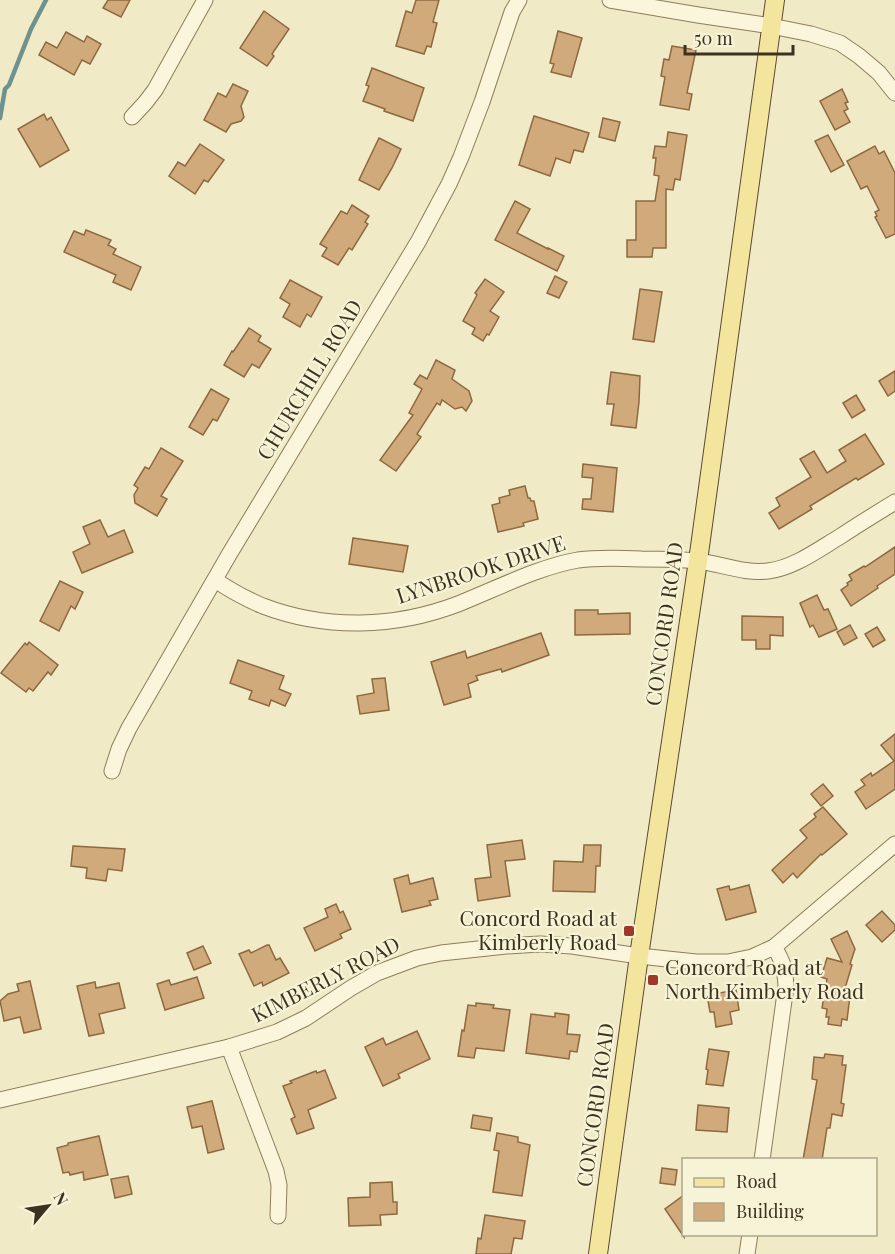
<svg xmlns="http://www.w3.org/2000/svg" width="895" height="1254" viewBox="0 0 895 1254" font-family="'Playfair Display',serif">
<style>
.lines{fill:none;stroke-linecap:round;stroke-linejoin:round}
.stream{stroke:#6e938f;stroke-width:4.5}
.building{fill:#d0aa7b;stroke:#8e6940;stroke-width:1.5}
.minor-casing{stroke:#8e7d5b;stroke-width:17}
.major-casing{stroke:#5b4a2f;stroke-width:20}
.minor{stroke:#faf5db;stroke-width:15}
.major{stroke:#f4e59e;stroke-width:18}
.poi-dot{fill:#9f3828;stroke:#f7f3d7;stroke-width:2}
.labels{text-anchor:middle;stroke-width:4.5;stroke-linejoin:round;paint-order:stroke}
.street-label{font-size:21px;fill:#3d321f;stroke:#f7f3d7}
.poi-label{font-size:21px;fill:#3d321f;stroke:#f7f3d7;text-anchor:end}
</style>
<rect width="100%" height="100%" fill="#f1eac7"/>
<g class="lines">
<path class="stream" d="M0,118L5,89L9,85L31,29L46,0"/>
</g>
<g class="building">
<path d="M108,0H130L121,17L103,8Z"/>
<path d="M416,0H439L433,22L437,23L431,47L427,46L424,54L396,46L406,11L412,13Z"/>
<path d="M264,11L289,29L272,54L274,56L267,66L240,48Z"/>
<path d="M558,31L582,38L571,77L551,72L554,64L550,63Z"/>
<path d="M66,32L84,42L87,36L101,44L90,64L82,60L74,75L39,55L46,42L57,48Z"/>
<path d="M672,46L696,50L687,93L692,94L689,110L660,105L665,77L661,76L664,59L669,60Z"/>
<path d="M372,68L424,88L413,121L384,111L385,109L363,101L369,86L366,85Z"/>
<path d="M233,84L248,91L241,106L244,117L241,121L231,124L226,132L204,120L218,93L226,97Z"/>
<path d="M842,89L848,102L845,103L848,109L844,111L850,122L835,130L820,101Z"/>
<path d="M44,114L47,120L51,117L69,150L40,167L18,129Z"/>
<path d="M534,116L589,133L583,152L574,150L570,163L556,158L550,176L519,165Z"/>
<path d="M603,118L620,122L615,141L599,137Z"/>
<path d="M668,132L687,135L680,180L675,179L673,190L666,189V248H653L652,257H627V240H636V201H655L659,176L654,175L656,158H653L655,146L666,147Z"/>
<path d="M828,135L844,165L831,172L815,141Z"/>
<path d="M379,138L401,149L392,168L379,190L359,180Z"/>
<path d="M200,144L224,160L208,182L204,180L195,194L169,176L178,162L185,166Z"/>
<path d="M875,146L879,154L884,151L895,173V234L886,238L875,217L877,216L875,212L879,210L867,186L861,189L847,161Z"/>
<path d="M515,201L530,209L517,233L548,249V248L564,256L557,271L495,240Z"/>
<path d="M352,205L369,216L365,222L368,224L352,250L349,248L338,265L322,256L327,248L320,244L341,211L347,214Z"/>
<path d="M86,230L111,240L108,245L116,249L113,254L141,267L131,290L113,282L116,275L64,252L74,231L84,235Z"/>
<path d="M555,276L567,282L559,298L547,293Z"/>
<path d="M485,279L504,292L490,311L499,317L489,335L487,334L483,341L472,334L475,328L463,321L477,295L475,293Z"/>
<path d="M290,280L322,297L311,317L307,314L300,327L283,317L290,304L280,298Z"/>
<path d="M640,289L662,292L654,342L633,339Z"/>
<path d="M249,328L261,336L258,341L271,349L259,368L252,364L244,377L224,365L232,351L233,352Z"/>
<path d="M436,360L455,370L452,379L469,391L472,401L466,411L462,407L455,409L442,400L440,405L437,403L417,434L421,437L396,471L380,460L413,415L409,413L422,389L414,384L420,375L427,379Z"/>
<path d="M895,371V391L888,396L879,381Z"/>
<path d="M611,372L640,376L639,402L636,428L611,425L614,404H607Z"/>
<path d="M211,389L229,399L217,421L213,419L203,435L189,427Z"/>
<path d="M856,395L865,410L852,418L843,403Z"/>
<path d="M865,434L884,464L858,480L856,478L810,506L812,509L779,529L769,513L780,506L776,498L811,477L800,459L814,451L827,473L846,461L839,450Z"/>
<path d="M161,448L183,461L161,496L167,499L157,516L135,503L134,495L138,488L134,485L145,467L149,469Z"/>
<path d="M583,464L617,468L613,512L582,509L583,499H591L593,478L582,477Z"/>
<path d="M525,486L528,498H530L531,501H534L538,519L523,523L524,526L498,532L492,505L500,503L499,498L510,495L509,490Z"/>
<path d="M100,520L108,537L124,530L133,552L82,573L73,552L90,544L83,527Z"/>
<path d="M353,538L408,546L403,572L349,564Z"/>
<path d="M895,547V574L877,586L878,588L851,606L841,590L848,585L847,583L852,580L849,575L864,566L865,567Z"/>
<path d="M60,581L83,592L75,609L71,606L59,631L40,621Z"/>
<path d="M817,595L824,610L828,609L837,629L819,637L813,625L810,627L800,603Z"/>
<path d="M575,610H598V614L630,613V634L575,635Z"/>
<path d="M742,616L783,617V636L770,635V649H756V640H742Z"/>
<path d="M850,625L857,638L844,645L837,632Z"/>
<path d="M877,627L885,640L873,647L865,634Z"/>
<path d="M541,633L549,655L502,672L501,669L476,676L478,680L468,684L471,697L444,705L431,662L465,651L467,658Z"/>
<path d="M29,642L58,665L51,675L48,672L33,691L29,688L26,692L1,673L25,643L27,645Z"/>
<path d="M238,660L284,676L279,689L291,694L285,706L271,700L269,706L249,699L252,691L230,683Z"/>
<path d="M385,678L389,710L360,714L357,696L374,693L372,679Z"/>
<path d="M895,734V789L866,809L855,792L865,785L861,780L871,773L872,776L894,761L881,745Z"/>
<path d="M823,784L833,796L821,806L811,794Z"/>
<path d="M823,807L847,834L822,855L821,854L797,878L793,873L783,883L772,870L807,838L800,830L816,817L814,814Z"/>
<path d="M522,840L525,859L505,861L510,896L478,901L475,879L491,877L487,845Z"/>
<path d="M584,845H601L600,866H596L595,892L553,891L554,861L583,862Z"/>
<path d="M73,846L125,849L122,871L108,869L106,881L86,878L87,868L71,866Z"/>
<path d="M408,875L410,884L433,878L438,899L429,901L431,905L402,912L394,879Z"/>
<path d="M749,885L756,912L726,920L717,889L729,886L730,890Z"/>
<path d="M336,904L340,913L343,911L351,929L340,934L342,938L315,951L304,928L328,917L325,909Z"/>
<path d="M882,911L895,925V930L882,942L866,925Z"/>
<path d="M847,931L855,949L850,964L852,965L843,995L850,996L847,1020L842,1019L841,1026L828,1024L829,1017H826L827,1009L822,1008L827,979L821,977L827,958L842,962L831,939Z"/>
<path d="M267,945H269L276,960L280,958L289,973L263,986L262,982L254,986L239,954L249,950L251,953Z"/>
<path d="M203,946L211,963L194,970L187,953Z"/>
<path d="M197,977L204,998L165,1010L157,984L169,980L171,985Z"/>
<path d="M30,981L41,1029L24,1033L20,1017L4,1021L0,1001L8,994L19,991L17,984Z"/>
<path d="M95,982L96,988L119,983L125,1008L99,1014L104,1033L89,1036L77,986Z"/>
<path d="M736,990L739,1010L730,1012L732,1024L716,1027L714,1012H710L707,995Z"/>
<path d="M476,1003L494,1005L493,1008L510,1010L504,1051L476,1048L474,1058L458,1056L462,1030L464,1031L468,1005L476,1006Z"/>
<path d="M555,1013L569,1015L567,1034L580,1035L577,1052L570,1051L569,1059L526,1053L531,1014L555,1017Z"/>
<path d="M417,1031L430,1059L398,1074L400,1078L383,1086L365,1047L383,1038L386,1045Z"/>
<path d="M709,1049L729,1052L723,1086L706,1084L708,1070L706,1069Z"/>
<path d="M825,1054L843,1056L842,1065H846L841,1103L844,1104L842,1116L832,1114L830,1128H827L822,1160H803L817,1080L812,1079L814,1057L824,1058Z"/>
<path d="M325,1070L336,1098L308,1110L314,1128L297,1134L291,1119L295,1117L283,1086L292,1083L290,1081L316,1071L317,1073Z"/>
<path d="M212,1101L224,1149L208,1153L202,1126L192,1128L187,1107Z"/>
<path d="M698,1105L729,1108L727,1132L696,1130Z"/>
<path d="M473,1115L492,1118L490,1131L471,1128Z"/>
<path d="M497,1133L518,1137V1142L530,1145L522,1196L493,1192L499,1151L494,1150Z"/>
<path d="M99,1136L108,1175L84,1180L83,1172L70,1175L69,1172L63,1173L57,1148L68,1145V1143Z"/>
<path d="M662,1168L677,1170L675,1185L660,1183Z"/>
<path d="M128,1176L132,1194L115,1198L111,1179Z"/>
<path d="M392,1182L393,1202H397V1214L380,1215L381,1225L349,1226L348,1198L370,1197V1183Z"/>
<path d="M684,1195V1237L665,1209Z"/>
<path d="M485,1215L525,1221L522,1239L514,1238L511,1254H476L478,1238L481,1239Z"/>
</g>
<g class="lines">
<defs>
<g id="minor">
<path d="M610,0L698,15L771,26L811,34L840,43L859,56L879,73L895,93"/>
<path d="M132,117L145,103L155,90L205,0"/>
<path d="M215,580C230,590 246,599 263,606C326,630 395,628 458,604C496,589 538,567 578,560C599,557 620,558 641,559C659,559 678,559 696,561C720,563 743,574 768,571C794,568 819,549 841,536C859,524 877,513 895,502"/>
<path d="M112,771L119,749L129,728L230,553L418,242L449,184L461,157L482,102L512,12L519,0"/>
<path d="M229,1047L276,1171L279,1185L278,1216"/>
<path d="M0,1100L229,1047L277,1032L306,1018L351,988L377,973L417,958L441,953L506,946L540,944L572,946L639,956L696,962H728L752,957L774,947L895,844"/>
<path d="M762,1160L786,986C785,969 783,961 774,947"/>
<path d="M747,1254L750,1234"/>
</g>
<path id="major" d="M598,1254L639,956L698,561L775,0"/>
</defs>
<use href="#minor" class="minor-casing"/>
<use href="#major" class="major-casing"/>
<use href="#minor" class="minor"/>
<use href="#major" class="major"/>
</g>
<g class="poi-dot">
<rect x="623" y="925" width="12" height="12" rx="3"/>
<rect x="647" y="974" width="12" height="12" rx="3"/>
</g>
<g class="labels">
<g class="street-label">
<text transform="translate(310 380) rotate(-59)" y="7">CHURCHILL ROAD</text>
<text transform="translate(481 570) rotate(-18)" y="7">LYNBROOK DRIVE</text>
<text transform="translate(665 624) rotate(-82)" y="7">CONCORD ROAD</text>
<text transform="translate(326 980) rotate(-27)" y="7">KIMBERLY ROAD</text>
<text transform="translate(596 1105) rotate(-82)" y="7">CONCORD ROAD</text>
</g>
<g class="poi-label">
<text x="617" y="926">Concord Road at<tspan x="617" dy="24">Kimberly Road</tspan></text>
<text x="665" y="975" text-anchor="start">Concord Road at<tspan x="665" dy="24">North Kimberly Road</tspan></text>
</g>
</g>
<rect x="682" y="1158" width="195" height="78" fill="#f7f3d7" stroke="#ada68d" stroke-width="1.5"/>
<rect x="694" y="1178" width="30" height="9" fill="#f4e59e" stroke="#ada68d" stroke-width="1.5"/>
<text x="736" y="1188" font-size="18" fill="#3d321f">Road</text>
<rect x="694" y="1203" width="30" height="18" fill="#d0aa7b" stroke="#ada68d" stroke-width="1.5"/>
<text x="736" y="1218" font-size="18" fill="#3d321f">Building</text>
<g transform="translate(48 1206) rotate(61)" stroke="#f7f3d7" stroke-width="4.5" paint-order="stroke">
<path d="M0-4.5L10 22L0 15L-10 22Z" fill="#3d321f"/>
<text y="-9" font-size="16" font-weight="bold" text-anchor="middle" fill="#3d321f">N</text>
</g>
<path d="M685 45v9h108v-9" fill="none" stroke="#3d321f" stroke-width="3"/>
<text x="694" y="45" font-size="18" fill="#3d321f" stroke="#f7f3d7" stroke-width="4.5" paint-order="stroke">50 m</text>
</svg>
